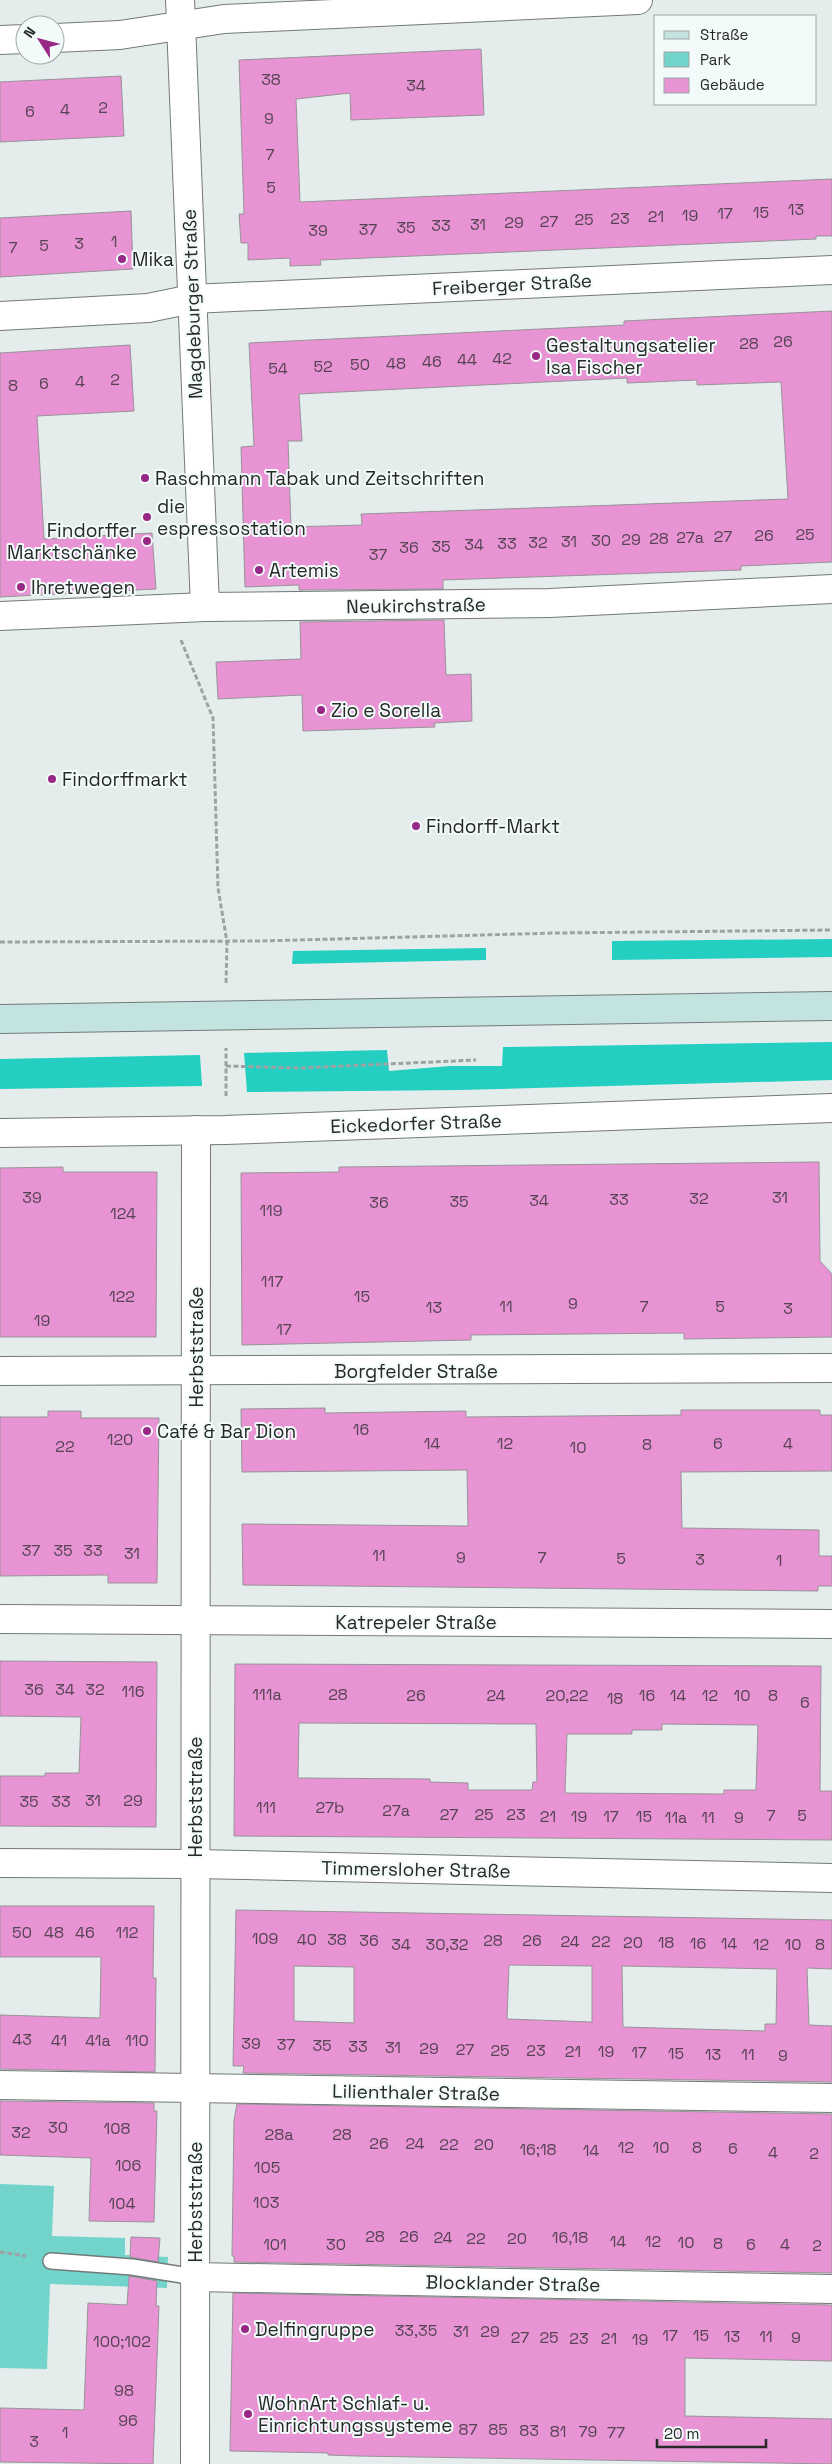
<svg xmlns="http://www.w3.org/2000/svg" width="832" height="2464" viewBox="0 0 832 2464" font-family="'Space Grotesk',sans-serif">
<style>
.green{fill:#72d4ca}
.forest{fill:#24cfc2}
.building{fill:#e793d4;stroke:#999397;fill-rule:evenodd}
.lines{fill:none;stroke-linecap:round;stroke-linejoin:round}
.lane-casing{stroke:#737a79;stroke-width:18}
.street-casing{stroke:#737a79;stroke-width:30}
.secondary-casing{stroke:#737a79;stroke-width:30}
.path{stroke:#9ca3a2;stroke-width:3;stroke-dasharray:5 2.5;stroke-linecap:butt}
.lane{stroke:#fff;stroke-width:15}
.street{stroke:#fff;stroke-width:28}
.secondary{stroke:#c3e3e0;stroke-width:28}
.poi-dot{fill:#982786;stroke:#f2fbf9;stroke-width:2}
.labels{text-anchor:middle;stroke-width:4;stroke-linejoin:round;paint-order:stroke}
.number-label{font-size:16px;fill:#564453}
.poi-label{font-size:19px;fill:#262928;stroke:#f2fbf9;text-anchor:start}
.street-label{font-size:19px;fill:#262928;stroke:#f2fbf9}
</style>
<rect width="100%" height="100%" fill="#e4edec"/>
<path class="green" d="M0,2184L54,2186L52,2236L125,2238V2255L168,2257L167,2288L50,2284L47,2369L0,2368Z"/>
<g class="forest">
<path d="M832,939V957L612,960V941Z"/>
<path d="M486,948V960L292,964L293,951Z"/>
<path d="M832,1042V1080L461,1090L247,1092L244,1053L387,1050L389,1071L450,1066H502L503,1047Z"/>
<path d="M200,1055L202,1086L0,1089V1059Z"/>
</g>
<g class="building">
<path d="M481,49L484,115L351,120L350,93L296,99L300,202L832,179V236H816V239L320,260L321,265L290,266V258L248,260V243H241L239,214H244L239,60Z"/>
<path d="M121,76L124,136L0,142V82Z"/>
<path d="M131,211L133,269L0,277V218Z"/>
<path d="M832,311V562L741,566V570L443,580V589L299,590V585L245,587L241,447L254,446L249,343L624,325V321ZM627,378V383L697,380V385L781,382L788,499L361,514L362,525L291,527L288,441H302L299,394Z"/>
<path d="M130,345L134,411L37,416L44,539L152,533L156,589L0,597V353Z"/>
<path d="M444,620L446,675L471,674L472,721L434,723L435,727L303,731L302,695L218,699L216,662L301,659L300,622Z"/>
<path d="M819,1162L820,1261L832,1274V1337L684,1339V1333L471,1335V1340L242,1345L241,1173L339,1172V1167Z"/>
<path d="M63,1167V1172H157L156,1337H0V1168Z"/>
<path d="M325,1408V1413L466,1411V1417L681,1415V1410H820V1415H832V1471L681,1472L682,1528L819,1530V1556H832V1586H818V1591L243,1585L242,1524L468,1526L467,1470L242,1472L241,1409Z"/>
<path d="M48,1411H81V1418H159L157,1583H108V1575L0,1576V1417H48Z"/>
<path d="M0,1661L157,1662L156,1827L0,1826V1776H45V1773H79L81,1717L0,1716Z"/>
<path d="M235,1664L821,1666L820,1791H832V1840L234,1836ZM299,1723L536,1724L537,1782H533L532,1790H468V1783L430,1782V1779L298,1778ZM662,1724L758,1725L756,1790H724V1794L565,1793L567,1734H632V1730H662Z"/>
<path d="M0,1906H154L153,1978H156L155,2072L0,2069V2015L100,2018L101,1957H0Z"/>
<path d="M236,1910L832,1920V1969L807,1968L809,2025L832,2026V2082L243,2073L244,2066H233ZM509,1965L592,1966V2022L507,2019ZM294,1966L354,1967V2023L294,2021ZM622,1966L777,1969L776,2024H765V2031L623,2027Z"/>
<path d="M0,2101L154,2103V2111H157L154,2222L89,2221L91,2158L0,2155Z"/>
<path d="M237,2104L832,2114V2273L234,2262V2256H232L234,2120Z"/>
<path d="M131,2237L160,2238L158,2262L130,2257Z"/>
<path d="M129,2276L157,2281L156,2306H159L153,2464L0,2462V2408L84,2410L88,2303L127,2305Z"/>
<path d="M233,2293L832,2305V2361L685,2358V2416L832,2419V2464L357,2456L328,2455V2453L230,2451Z"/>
</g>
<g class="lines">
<defs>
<path id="lane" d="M51,2261L132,2267L195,2277"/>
<g id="street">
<path d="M180,0L205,607"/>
<path d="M55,38L120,35L224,19L638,0"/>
<path d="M0,40L25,39"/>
<path d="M0,316L148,308L192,299L832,270"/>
<path d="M0,616L205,607L550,603L832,589"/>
<path d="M0,1133L225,1130L832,1108"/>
<path d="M0,1371L832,1368"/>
<path d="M0,1619L832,1624"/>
<path d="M0,1863L195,1864L832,1878"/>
<path d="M0,2085L832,2098"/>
<path d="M195,2277L832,2289"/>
<path d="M195,2464L196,1130"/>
</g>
<path id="secondary" d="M0,1019L832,1006"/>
</defs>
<use href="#lane" class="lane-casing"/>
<use href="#street" class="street-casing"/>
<use href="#secondary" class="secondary-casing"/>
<g class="path">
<path d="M181,640L213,718L218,888L227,942L226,984"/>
<path d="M0,942L261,941L556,933L832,930"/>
<path d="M226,1066L299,1068L476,1060"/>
<path d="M226,1096V1048"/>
<path d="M0,2252L26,2256"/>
</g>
<use href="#lane" class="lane"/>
<use href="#street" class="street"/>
<use href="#secondary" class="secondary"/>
</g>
<g class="poi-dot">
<circle cx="122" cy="259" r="5"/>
<circle cx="536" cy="356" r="5"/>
<circle cx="145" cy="478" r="5"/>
<circle cx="147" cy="517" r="5"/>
<circle cx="147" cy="541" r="5"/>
<circle cx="259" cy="570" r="5"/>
<circle cx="21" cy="587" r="5"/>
<circle cx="321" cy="710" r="5"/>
<circle cx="52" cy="779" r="5"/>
<circle cx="416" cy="826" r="5"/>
<circle cx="147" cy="1431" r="5"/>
<circle cx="245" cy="2329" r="5"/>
<circle cx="248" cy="2414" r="5"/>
</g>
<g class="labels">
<g class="number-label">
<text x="271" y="85">38</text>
<text x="416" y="91">34</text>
<text x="103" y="113">2</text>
<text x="65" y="115">4</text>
<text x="30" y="117">6</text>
<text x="269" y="124">9</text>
<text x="270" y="160">7</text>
<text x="271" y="193">5</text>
<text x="796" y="215">13</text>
<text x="761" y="218">15</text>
<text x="725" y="219">17</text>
<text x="690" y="221">19</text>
<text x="656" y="222">21</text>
<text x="620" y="224">23</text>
<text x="584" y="225">25</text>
<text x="549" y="227">27</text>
<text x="514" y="228">29</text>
<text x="478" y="230">31</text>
<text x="441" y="231">33</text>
<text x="406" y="233">35</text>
<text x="368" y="235">37</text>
<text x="318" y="236">39</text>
<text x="114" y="247">1</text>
<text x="79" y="249">3</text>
<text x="44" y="251">5</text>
<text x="13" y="253">7</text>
<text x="783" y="347">26</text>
<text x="749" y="349">28</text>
<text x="502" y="364">42</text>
<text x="467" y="365">44</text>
<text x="432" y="367">46</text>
<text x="396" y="369">48</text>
<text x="360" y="370">50</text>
<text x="323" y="372">52</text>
<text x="278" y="374">54</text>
<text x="115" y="385">2</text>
<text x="80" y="387">4</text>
<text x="44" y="389">6</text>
<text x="13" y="391">8</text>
<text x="805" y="540">25</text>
<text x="764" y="541">26</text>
<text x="723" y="542">27</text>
<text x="690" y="543">27a</text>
<text x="659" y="544">28</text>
<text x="631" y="545">29</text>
<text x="601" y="546">30</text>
<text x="569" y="547">31</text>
<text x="538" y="548">32</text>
<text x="507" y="549">33</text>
<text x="474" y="550">34</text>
<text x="441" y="552">35</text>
<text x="409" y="553">36</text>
<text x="378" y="560">37</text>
<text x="32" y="1203">39</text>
<text x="780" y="1203">31</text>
<text x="699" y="1204">32</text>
<text x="619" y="1205">33</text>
<text x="539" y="1206">34</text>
<text x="459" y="1207">35</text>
<text x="379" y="1208">36</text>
<text x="271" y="1216">119</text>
<text x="123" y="1219">124</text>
<text x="272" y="1287">117</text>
<text x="122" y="1302">122</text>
<text x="362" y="1302">15</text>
<text x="573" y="1309">9</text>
<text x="506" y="1312">11</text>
<text x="644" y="1312">7</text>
<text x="720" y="1312">5</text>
<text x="434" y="1313">13</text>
<text x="788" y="1314">3</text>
<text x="42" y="1326">19</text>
<text x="284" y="1335">17</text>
<text x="361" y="1435">16</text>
<text x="120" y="1445">120</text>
<text x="432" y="1449">14</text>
<text x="505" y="1449">12</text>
<text x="718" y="1449">6</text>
<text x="788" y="1449">4</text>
<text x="647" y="1450">8</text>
<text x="65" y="1452">22</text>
<text x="578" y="1453">10</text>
<text x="31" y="1556">37</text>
<text x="63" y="1556">35</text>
<text x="93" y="1556">33</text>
<text x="132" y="1559">31</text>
<text x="379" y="1561">11</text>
<text x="461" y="1563">9</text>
<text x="542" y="1563">7</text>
<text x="621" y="1564">5</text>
<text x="700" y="1565">3</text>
<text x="779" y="1566">1</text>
<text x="34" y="1695">36</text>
<text x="65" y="1695">34</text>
<text x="95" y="1695">32</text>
<text x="133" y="1697">116</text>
<text x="267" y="1700">111a</text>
<text x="338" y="1700">28</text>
<text x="416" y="1701">26</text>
<text x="496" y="1701">24</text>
<text x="567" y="1701">20,22</text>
<text x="647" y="1701">16</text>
<text x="678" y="1701">14</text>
<text x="710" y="1701">12</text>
<text x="742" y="1701">10</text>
<text x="773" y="1701">8</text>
<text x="615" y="1704">18</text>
<text x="805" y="1708">6</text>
<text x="93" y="1806">31</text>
<text x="133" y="1806">29</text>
<text x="29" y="1807">35</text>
<text x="61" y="1807">33</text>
<text x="266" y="1813">111</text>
<text x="330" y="1813">27b</text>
<text x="396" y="1816">27a</text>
<text x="449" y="1820">27</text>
<text x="484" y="1820">25</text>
<text x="516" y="1820">23</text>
<text x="771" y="1821">7</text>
<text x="802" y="1821">5</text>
<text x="548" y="1822">21</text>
<text x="579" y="1822">19</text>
<text x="611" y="1822">17</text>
<text x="644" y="1822">15</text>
<text x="676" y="1823">11a</text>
<text x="708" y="1823">11</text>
<text x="739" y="1823">9</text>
<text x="22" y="1938">50</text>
<text x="54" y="1938">48</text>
<text x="85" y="1938">46</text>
<text x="127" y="1938">112</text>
<text x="265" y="1944">109</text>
<text x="307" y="1945">40</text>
<text x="337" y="1945">38</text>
<text x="369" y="1946">36</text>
<text x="493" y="1946">28</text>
<text x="532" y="1946">26</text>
<text x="570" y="1947">24</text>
<text x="601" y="1947">22</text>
<text x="633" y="1948">20</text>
<text x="666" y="1948">18</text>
<text x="698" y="1949">16</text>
<text x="729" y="1949">14</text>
<text x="401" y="1950">34</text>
<text x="447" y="1950">30,32</text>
<text x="761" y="1950">12</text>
<text x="793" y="1950">10</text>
<text x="820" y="1950">8</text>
<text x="22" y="2045">43</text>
<text x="59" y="2046">41</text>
<text x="98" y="2046">41a</text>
<text x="137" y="2046">110</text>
<text x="251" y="2049">39</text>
<text x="286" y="2050">37</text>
<text x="322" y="2051">35</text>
<text x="358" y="2052">33</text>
<text x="393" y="2053">31</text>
<text x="429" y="2054">29</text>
<text x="465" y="2055">27</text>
<text x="500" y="2056">25</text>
<text x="536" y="2056">23</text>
<text x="573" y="2057">21</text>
<text x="606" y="2057">19</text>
<text x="639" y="2058">17</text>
<text x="676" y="2059">15</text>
<text x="713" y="2060">13</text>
<text x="748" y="2060">11</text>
<text x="783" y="2061">9</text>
<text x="58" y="2133">30</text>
<text x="117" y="2134">108</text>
<text x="21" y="2138">32</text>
<text x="279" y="2140">28a</text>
<text x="342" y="2140">28</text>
<text x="379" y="2149">26</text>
<text x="415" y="2149">24</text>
<text x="449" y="2150">22</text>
<text x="484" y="2150">20</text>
<text x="626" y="2153">12</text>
<text x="661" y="2153">10</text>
<text x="697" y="2153">8</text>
<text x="733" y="2154">6</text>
<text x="538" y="2155">16;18</text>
<text x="591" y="2156">14</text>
<text x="773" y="2158">4</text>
<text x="814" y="2159">2</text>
<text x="128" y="2171">106</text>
<text x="267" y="2173">105</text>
<text x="266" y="2208">103</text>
<text x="122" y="2209">104</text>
<text x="375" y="2242">28</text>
<text x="409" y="2242">26</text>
<text x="443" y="2243">24</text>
<text x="570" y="2243">16,18</text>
<text x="476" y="2244">22</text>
<text x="517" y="2244">20</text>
<text x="618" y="2247">14</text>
<text x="653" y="2247">12</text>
<text x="686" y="2248">10</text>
<text x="718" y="2249">8</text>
<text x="275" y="2250">101</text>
<text x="336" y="2250">30</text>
<text x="751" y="2250">6</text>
<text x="785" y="2250">4</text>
<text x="817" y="2251">2</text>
<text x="416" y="2336">33,35</text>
<text x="461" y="2337">31</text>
<text x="490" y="2337">29</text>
<text x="670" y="2341">17</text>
<text x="701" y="2341">15</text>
<text x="732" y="2342">13</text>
<text x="766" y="2342">11</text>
<text x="520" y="2343">27</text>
<text x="549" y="2343">25</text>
<text x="796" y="2343">9</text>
<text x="579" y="2344">23</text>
<text x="609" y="2344">21</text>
<text x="640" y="2345">19</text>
<text x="122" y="2347">100;102</text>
<text x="124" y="2396">98</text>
<text x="128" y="2426">96</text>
<text x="468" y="2435">87</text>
<text x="498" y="2435">85</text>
<text x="529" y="2436">83</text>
<text x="558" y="2437">81</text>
<text x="588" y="2437">79</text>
<text x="65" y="2438">1</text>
<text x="616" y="2438">77</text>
<text x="34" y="2447">3</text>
</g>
<g class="poi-label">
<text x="132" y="266">Mika</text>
<text x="546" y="352">Gestaltungsatelier<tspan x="546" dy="22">Isa Fischer</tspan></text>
<text x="155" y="485">Raschmann Tabak und Zeitschriften</text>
<text x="157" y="513">die<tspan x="157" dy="22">espressostation</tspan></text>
<text x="137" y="537" text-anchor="end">Findorffer<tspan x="137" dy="22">Marktschänke</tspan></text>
<text x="269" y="577">Artemis</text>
<text x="31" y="594">Ihretwegen</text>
<text x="331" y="717">Zio e Sorella</text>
<text x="62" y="786">Findorffmarkt</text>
<text x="426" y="833">Findorff-Markt</text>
<text x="157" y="1438">Café &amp; Bar Dion</text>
<text x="255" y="2336">Delfingruppe</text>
<text x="258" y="2410">WohnArt Schlaf- u.<tspan x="258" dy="22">Einrichtungssysteme</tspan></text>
</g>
<g class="street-label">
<text transform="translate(512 284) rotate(-3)" y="7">Freiberger Straße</text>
<text transform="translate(192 304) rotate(-92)" y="7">Magdeburger Straße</text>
<text transform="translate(416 605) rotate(-1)" y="7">Neukirchstraße</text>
<text transform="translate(416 1123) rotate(-2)" y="7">Eickedorfer Straße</text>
<text transform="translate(196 1347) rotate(-90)" y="7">Herbststraße</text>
<text x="416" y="1378">Borgfelder Straße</text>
<text x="416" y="1629">Katrepeler Straße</text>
<text transform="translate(195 1797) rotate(-90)" y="7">Herbststraße</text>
<text transform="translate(416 1869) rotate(1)" y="7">Timmersloher Straße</text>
<text transform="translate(416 2092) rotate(1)" y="7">Lilienthaler Straße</text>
<text transform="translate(195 2202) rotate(-90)" y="7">Herbststraße</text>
<text transform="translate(513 2283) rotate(1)" y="7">Blocklander Straße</text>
</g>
</g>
<rect x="654" y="15" width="162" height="90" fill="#f2fbf9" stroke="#a0a7a5"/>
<rect x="664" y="31" width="25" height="8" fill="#c3e3e0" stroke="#a0a7a5"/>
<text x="700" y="40" font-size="15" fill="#262928">Straße</text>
<rect x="664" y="52" width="25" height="15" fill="#72d4ca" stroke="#a0a7a5"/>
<text x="700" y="65" font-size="15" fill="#262928">Park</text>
<rect x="664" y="78" width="25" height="15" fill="#e793d4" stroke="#a0a7a5"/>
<text x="700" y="90" font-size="15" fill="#262928">Gebäude</text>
<g transform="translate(40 40) rotate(306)"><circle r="24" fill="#f2fbf9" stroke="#a0a7a5"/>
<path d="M0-4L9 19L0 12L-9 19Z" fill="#982786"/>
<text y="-8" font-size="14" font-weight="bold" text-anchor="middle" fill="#262928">N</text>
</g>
<path d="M657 2439v8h109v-8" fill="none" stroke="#262928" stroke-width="2.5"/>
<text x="664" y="2439" font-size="15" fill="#262928" stroke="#f2fbf9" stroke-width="4" paint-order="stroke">20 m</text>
</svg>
